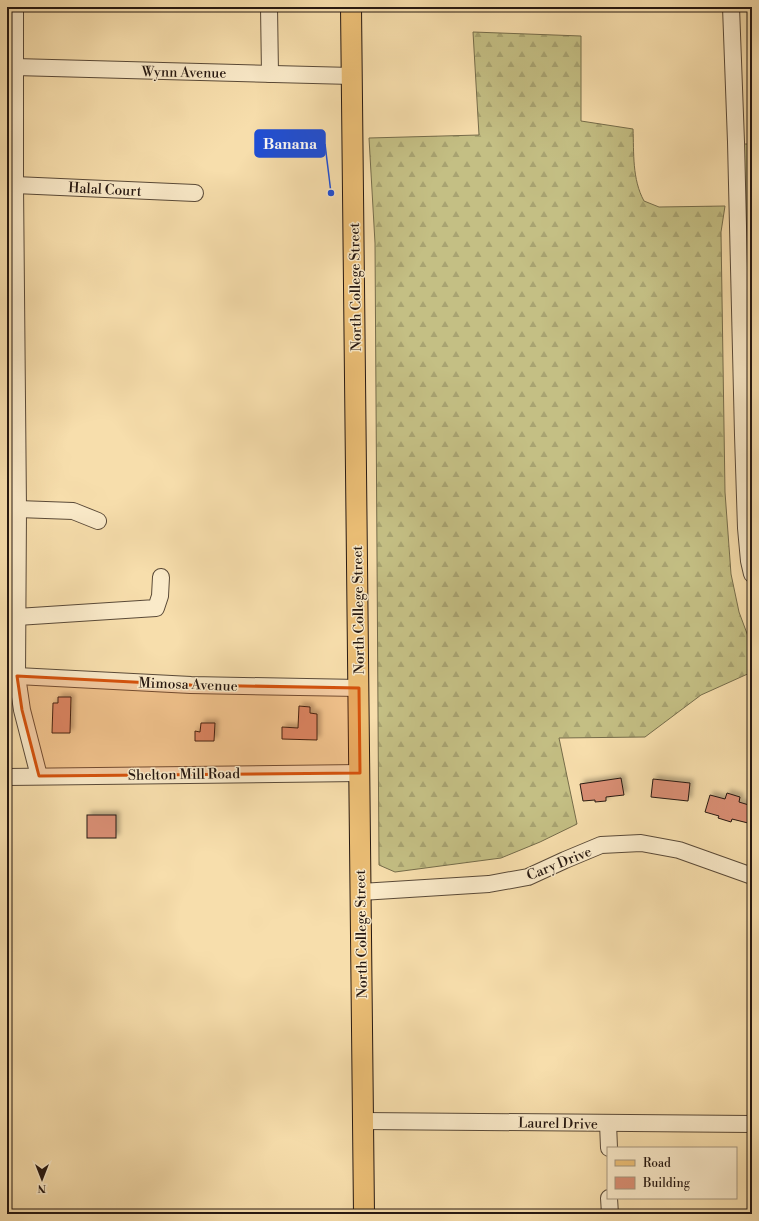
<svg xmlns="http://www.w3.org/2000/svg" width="759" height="1221" viewBox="0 0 759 1221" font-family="'Libre Bodoni',serif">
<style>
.grass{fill:url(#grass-tufts);stroke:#756c4a}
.forest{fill:url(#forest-firs);stroke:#756c4a}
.building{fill:#da8f74;stroke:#261811;filter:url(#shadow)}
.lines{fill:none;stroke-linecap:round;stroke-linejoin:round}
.minor-casing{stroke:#5a4a38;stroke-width:18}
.major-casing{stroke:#261811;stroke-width:22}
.minor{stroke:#faeac9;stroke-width:16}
.major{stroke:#ecbf76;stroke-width:20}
.marked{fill:#d5520c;fill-opacity:0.2;stroke:#d5520c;stroke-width:3;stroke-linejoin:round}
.labels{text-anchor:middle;stroke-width:3;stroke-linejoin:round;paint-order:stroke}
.street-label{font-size:14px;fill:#261811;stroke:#faeac9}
.leader{fill:none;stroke:#1d4ed8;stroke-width:1.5}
.callout-dot{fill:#1d4ed8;stroke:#faeac9;stroke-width:1.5}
.callout{fill:#1d4ed8;stroke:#1d4ed8;stroke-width:1.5}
.callout-label{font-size:15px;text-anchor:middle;font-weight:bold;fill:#fff}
</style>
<defs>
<pattern id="grass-tufts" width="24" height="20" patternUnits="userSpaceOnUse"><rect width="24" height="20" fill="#c4bf84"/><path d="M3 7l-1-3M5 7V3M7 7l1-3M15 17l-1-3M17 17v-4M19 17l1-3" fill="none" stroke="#a8a371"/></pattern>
<pattern id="forest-firs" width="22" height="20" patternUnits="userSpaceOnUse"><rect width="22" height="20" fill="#c4bf84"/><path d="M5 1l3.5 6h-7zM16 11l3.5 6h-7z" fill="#a8a371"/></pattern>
<filter id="shadow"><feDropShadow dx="3.5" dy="-3.5" stdDeviation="2" flood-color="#0004"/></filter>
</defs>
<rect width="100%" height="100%" fill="#f7deac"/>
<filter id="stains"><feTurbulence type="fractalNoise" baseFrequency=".005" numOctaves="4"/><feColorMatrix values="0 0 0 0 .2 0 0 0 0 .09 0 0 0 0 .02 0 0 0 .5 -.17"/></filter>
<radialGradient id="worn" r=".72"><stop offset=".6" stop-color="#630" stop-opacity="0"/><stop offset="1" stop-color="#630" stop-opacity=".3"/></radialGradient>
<g class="grass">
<path d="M752,254V318L750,319H748L745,314L747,256Z"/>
<path d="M750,340H752V425L751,424L748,343Z"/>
</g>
<g class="forest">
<path d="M473,32L581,36V121L633,129C634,153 632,179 644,201L659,207L725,206L721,232L725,492L731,574L739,612L752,647V672L701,695L645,737L559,738L577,824L540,842L501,858L395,872L379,865L375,243L369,138L479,135Z"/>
<path d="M744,144H752V254H749L746,252Z"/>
</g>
<g class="building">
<path d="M58,697H71L70,733H52L53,703H58Z"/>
<path d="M299,706L310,707V713L317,714V740L282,739V727L298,728Z"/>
<path d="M201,723H215L214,741H195V731L200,732Z"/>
<path d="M621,778L624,795L606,797V801L595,802V800L583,801L580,784Z"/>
<path d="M653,779L690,783L688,801L651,797Z"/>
<path d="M727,793L740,797L739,802L752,806L748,823L732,819L731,822L718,818L719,816L705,812L710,795L725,799Z"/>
<rect x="87" y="815" width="29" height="23"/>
</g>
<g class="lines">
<defs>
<g id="minor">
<path d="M15,7V185L18,509L17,676L22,710L39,776"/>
<path d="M269,7L270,74"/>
<path d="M731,7L736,142L743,435L746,528L749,561L752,574"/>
<path d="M7,69L15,67L352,76"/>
<path d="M15,185L195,193"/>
<path d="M18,509L73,511L98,521"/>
<path d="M17,617L156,608L160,596L161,577"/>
<path d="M17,676L191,685L359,688"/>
<path d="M7,777L360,773"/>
<path d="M361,892L489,884L528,877L565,860L601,845L641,843L679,850L752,876"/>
<path d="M363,1121L752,1124"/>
<path d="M608,1123L609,1148"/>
<path d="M609,1198L610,1214"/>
</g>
<path id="major" d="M351,7L364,1214"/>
</defs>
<use href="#minor" class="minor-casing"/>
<use href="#major" class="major-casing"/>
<use href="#minor" class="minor"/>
<use href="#major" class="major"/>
</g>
<path class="marked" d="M17,676L191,685L359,688L360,773L39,776L22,710Z"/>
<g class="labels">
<g class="street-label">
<text transform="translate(184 72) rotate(1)" y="5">Wynn Avenue</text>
<text transform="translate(105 189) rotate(3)" y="5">Halal Court</text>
<text transform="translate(355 287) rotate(-91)" y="5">North College Street</text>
<text transform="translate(358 610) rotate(-91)" y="5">North College Street</text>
<text transform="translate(188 684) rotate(2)" y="5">Mimosa Avenue</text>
<text transform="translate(184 774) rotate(-1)" y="5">Shelton Mill Road</text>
<text transform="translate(559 863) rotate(-22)" y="5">Cary Drive</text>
<text transform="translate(361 934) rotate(-91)" y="5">North College Street</text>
<text transform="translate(558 1123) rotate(1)" y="5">Laurel Drive</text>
</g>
</g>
<path class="leader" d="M331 193L325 144"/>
<circle class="callout-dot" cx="331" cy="193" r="4"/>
<rect class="callout" x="255" y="130" width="70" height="27" rx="4"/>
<g class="callout-label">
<text x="290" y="149">Banana</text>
</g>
<rect width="759" height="1221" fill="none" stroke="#f7deac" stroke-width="24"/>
<rect x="8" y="8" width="743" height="1205" fill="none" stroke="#261811" stroke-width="2"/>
<rect x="12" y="12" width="735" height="1197" fill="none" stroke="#261811"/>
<rect x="607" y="1147" width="130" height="52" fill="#faeac9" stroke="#a5967f"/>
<rect x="615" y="1160" width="20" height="6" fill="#ecbf76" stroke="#a5967f"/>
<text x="643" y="1167" font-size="12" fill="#261811">Road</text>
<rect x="615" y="1177" width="20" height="12" fill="#da8f74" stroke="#a5967f"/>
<text x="643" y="1187" font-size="12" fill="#261811">Building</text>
<g transform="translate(42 1179) rotate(180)" stroke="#faeac9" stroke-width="3" paint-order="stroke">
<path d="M0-3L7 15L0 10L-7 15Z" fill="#261811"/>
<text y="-6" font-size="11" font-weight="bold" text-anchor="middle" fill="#261811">N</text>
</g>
<rect width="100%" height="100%" filter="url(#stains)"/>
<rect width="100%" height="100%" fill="url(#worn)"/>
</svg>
